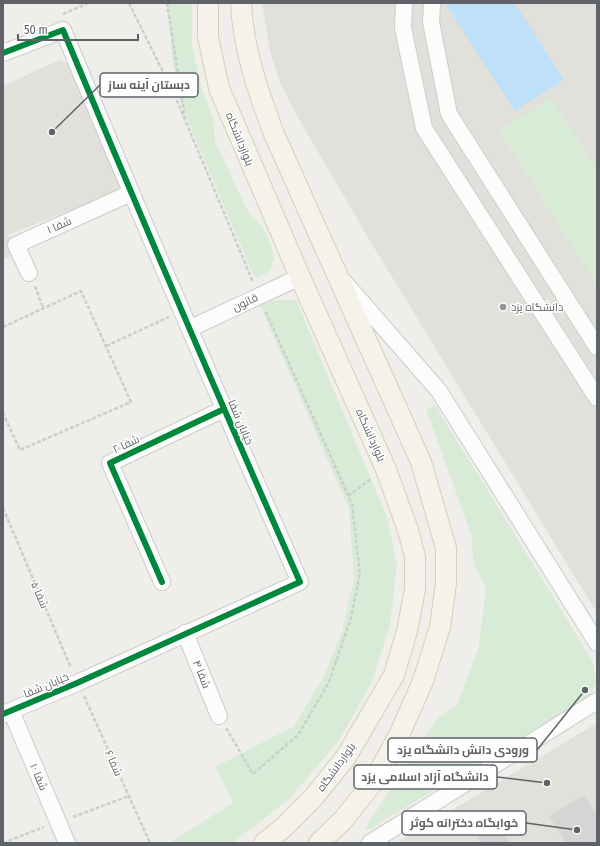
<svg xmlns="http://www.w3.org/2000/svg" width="600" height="846" viewBox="0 0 600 846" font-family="'Fira Sans Condensed',Cairo,sans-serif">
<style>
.education{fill:#e2e0da}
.green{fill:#d8ebd6}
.water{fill:#bfe0f9}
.building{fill:#d6d5d3;stroke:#deddd9}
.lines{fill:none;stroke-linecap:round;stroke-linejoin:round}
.minor-casing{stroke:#cbcccc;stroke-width:18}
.major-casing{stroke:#d7ceb8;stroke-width:22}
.path{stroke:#cacfcc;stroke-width:2.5;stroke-dasharray:4 2;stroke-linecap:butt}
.minor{stroke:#fdfcfc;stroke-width:16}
.major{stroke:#f4f2e9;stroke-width:20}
.cycleway-casing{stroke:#fff;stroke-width:8}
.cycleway{stroke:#00873e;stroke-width:6}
.poi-dot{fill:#919496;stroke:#fff;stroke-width:1.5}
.labels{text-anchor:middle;stroke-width:3;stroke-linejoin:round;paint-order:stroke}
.street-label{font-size:11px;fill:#5f6368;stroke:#fff}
.poi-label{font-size:11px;fill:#5f6368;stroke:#fff;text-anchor:start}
.leader{fill:none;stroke:#5f6368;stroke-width:1.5}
.callout-dot{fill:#5f6368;stroke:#fff;stroke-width:1.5}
.callout{fill:#fff;stroke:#5f6368;stroke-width:1.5}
.callout-label{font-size:12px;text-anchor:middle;font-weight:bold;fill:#5f6368}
</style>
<rect width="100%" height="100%" fill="#efeeea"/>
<g class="education">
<path d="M262,3H597V613L370,241L297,116L279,80L270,51Z"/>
<path d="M59,60L68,64L121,179L119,191L8,235L16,254L3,260V86Z"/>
<path d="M597,723V843H397Z"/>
</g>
<g class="green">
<path d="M167,3H192V46L202,89L213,118L215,142L249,214C253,219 259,222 262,227C273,244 283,271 256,278L252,272L180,102L173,62Z"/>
<path d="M551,98L597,169V285L499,131Z"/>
<path d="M296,300L387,517L397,565L390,625L372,681L340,739L289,799L232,843H169L233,803L215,767L293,727L325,674L342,631L354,580L349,509L258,301Z"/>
<path d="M435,405L593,662L596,683L588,697L368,830L365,828L438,718L457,705L479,646L486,588L474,565L471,534L426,409Z"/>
</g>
<path class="water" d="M445,3H515L564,80L515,111Z"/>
<g class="building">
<path d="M584,795L597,815V843H566L549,816Z"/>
<path d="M490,811L510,843H481L469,824Z"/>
</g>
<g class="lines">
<defs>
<g id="minor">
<path d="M404,3L403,28L424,128L597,398"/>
<path d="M432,3L431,22L449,114L597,347"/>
<path d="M3,53L63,30C140,215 219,399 300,582L77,683L3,714"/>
<path d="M29,273L16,245L131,193"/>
<path d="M345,283L439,391L597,643"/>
<path d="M191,328L300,277"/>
<path d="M162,582L110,463L224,409"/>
<path d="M185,633L219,716"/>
<path d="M11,711L67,843"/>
<path d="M370,843L597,701"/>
</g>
<g id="major">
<path d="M208,3V37L219,88L300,277L385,467L408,530L415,557V589L407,631L394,675L346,757L313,798L283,828L264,843"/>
<path d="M241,3C243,49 258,91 274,134L421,462L446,548V583L440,627L423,681L399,735L374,781L343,820L319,843"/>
</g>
</defs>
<use href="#minor" class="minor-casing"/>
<use href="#major" class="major-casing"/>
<g class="path">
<path d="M129,3L175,96L253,282"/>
<path d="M167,3L185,119"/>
<path d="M63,14L88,3"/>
<path d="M35,286L43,308"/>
<path d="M3,327L81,291L131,402L20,450L3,413"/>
<path d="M106,346L169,317"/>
<path d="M348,496L371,479"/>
<path d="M3,508L71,668"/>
<path d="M84,696L150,843"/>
<path d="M226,728L253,774L298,735L329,682L351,618L360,574L352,504L265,310"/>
<path d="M73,817L129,796"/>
<path d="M3,843L44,827"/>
</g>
<use href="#minor" class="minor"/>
<use href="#major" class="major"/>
<defs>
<g id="cycleway">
<path d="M3,53L63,30C140,215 219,399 300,582L77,683L3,714"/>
<path d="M162,582L110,463L224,409"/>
</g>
</defs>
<use href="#cycleway" class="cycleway-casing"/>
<use href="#cycleway" class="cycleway"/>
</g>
<circle class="poi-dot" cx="503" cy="307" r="4"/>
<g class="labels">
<g class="street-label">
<text transform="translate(240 139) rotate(68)" y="4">بلواردانشگاه</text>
<text transform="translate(59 225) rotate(-24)" y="4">شفا ۱</text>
<text transform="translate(245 302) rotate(-25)" y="4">قانون</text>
<text transform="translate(241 422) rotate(67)" y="4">خیابان شفا</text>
<text transform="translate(371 435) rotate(66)" y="4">بلواردانشگاه</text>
<text transform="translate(126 444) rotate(-25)" y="4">شفا ۲</text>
<text transform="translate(40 595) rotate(67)" y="4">شفا ۵</text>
<text transform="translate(202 674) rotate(68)" y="4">شفا ۴</text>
<text transform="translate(46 685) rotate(-23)" y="4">خیابان شفا</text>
<text transform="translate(114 763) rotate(66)" y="4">شفا ۶</text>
<text transform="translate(336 767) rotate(-54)" y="4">بلواردانشگاه</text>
<text transform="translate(39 777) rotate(67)" y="4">شفا ۱۰</text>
</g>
<g class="poi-label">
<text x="511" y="311">دانشگاه یزد</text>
</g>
</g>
<path class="leader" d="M52 132L100 85M585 690L537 750M547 783L497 777M577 830L526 823"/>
<g class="callout-dot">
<circle cx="52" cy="132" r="4"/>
<circle cx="585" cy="690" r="4"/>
<circle cx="547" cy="783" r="4"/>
<circle cx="577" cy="830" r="4"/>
</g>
<g class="callout">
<rect x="100" y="73" width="98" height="24" rx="4"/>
<rect x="388" y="738" width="149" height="24" rx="4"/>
<rect x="354" y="765" width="143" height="24" rx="4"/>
<rect x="402" y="811" width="124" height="24" rx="4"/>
</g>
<g class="callout-label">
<text x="149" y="89">دبستان آینه ساز</text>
<text x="463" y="754">ورودی دانش دانشگاه یزد</text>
<text x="425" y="781">دانشگاه آزاد اسلامی یزد</text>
<text x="464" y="827">خوابگاه دخترانه کوثر</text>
</g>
<rect width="600" height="846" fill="none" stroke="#5f6368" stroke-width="8"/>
<path d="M18 34v6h120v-6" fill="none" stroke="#5f6368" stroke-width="2"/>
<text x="24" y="34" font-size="12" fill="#5f6368" stroke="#ffffff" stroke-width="3" paint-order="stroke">50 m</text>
</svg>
